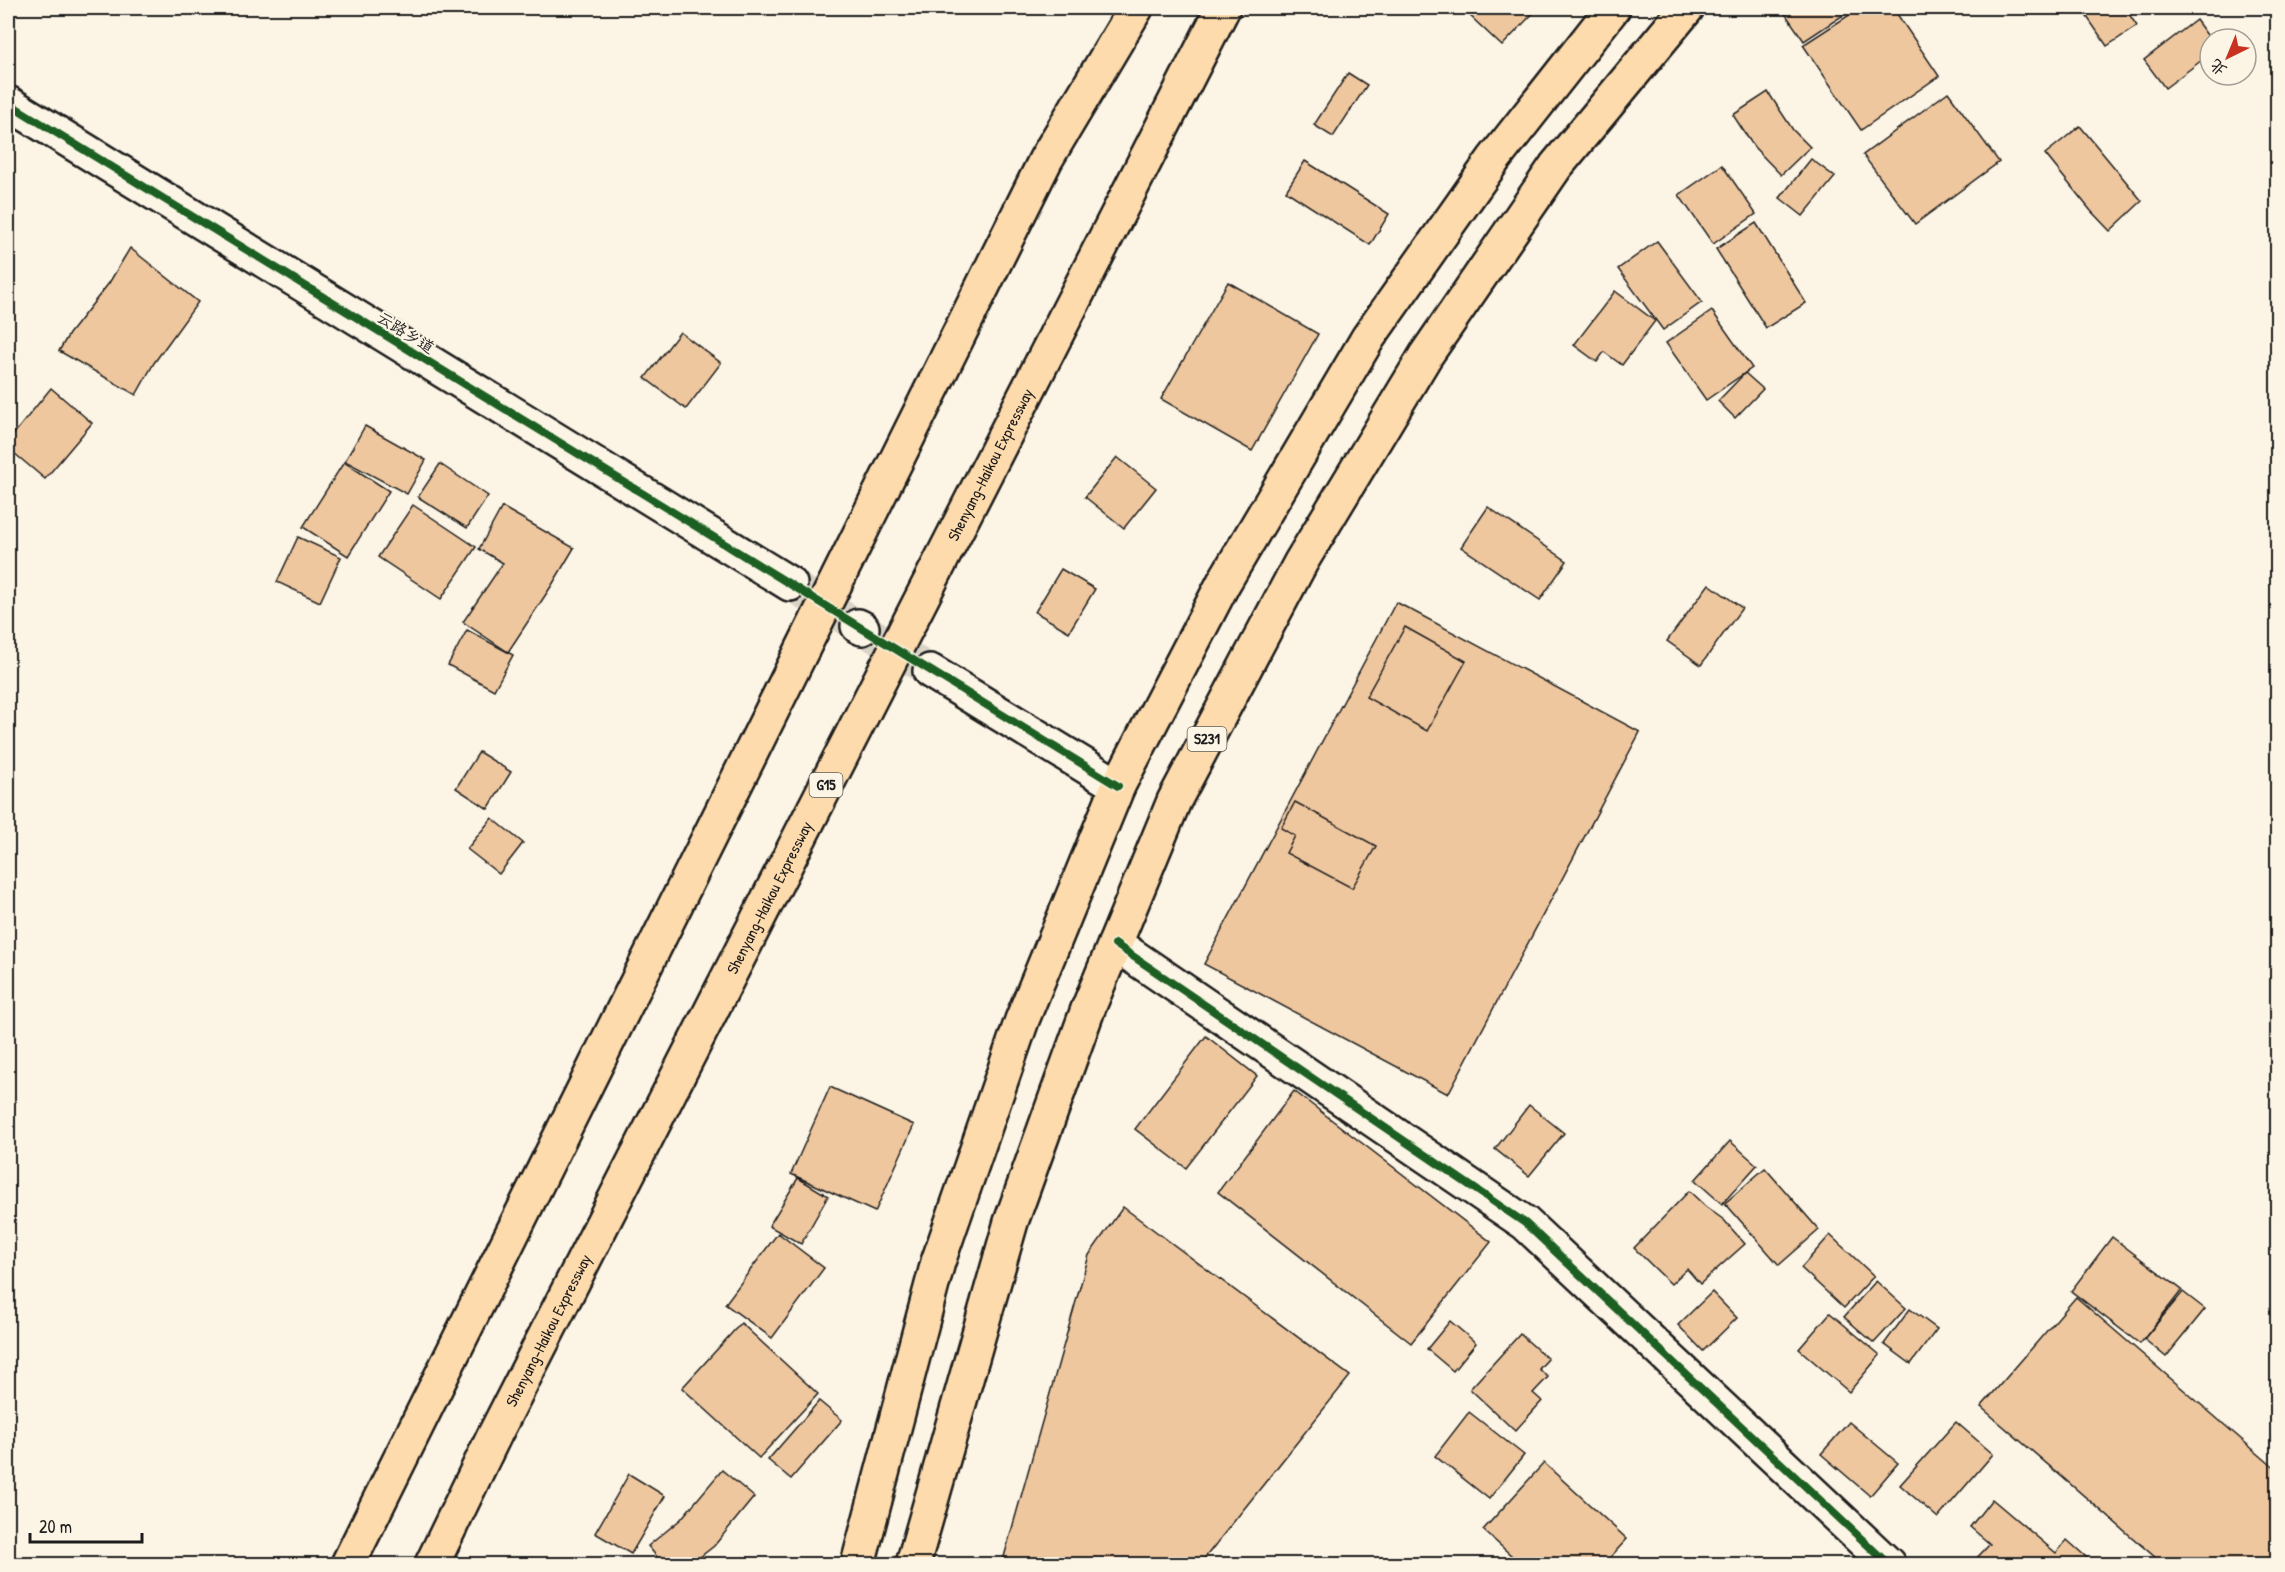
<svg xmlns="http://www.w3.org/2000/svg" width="2285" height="1572" viewBox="0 0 2285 1572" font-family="'Patrick Hand','LXGW WenKai TC',sans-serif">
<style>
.building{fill:#efc79f;stroke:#1c1c1c;stroke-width:1.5}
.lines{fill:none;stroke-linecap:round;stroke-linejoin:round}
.minor-tunnel{stroke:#dad4c7;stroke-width:33;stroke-dasharray:33 16;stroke-linecap:butt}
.minor-casing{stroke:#1c1c1c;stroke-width:38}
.primary-casing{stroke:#1c1c1c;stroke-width:38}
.motorway-casing{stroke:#1c1c1c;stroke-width:38}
.minor{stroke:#fcf5e5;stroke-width:33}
.primary{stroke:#fedbac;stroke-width:33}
.motorway{stroke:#fedbac;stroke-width:33}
.cycleway-casing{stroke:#fcf5e5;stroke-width:11}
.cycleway{stroke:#1b5e20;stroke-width:8}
.labels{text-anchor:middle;stroke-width:4.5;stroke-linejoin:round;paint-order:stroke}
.shield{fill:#fcf5e5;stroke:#5f5d58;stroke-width:1.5}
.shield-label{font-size:15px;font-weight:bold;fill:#1c1c1c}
.street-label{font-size:16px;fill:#1c1c1c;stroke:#fcf5e5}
</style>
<rect width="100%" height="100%" fill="#fcf5e5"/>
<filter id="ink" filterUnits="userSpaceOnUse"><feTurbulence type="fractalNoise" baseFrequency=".0167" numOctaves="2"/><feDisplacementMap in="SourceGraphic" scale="12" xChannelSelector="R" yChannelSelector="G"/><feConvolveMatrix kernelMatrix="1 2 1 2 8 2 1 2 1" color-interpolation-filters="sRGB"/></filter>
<g filter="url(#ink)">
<g class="building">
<path d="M1472,8H1538L1502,46L1467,13Z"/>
<path d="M1791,8H1854L1804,41L1784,12Z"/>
<path d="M1860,8H1893L1939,76L1861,130L1803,45Z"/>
<path d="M2081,8H2125L2137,26L2107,46Z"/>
<path d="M2196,20L2210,39V54L2165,88L2144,60Z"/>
<path d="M1348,73L1367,85L1333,137L1314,125Z"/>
<path d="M1768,92L1793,130L1810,147L1781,175L1754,147L1733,115Z"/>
<path d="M1948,92L1999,162L1915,224L1863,155Z"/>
<path d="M2080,126L2142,201L2110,231L2091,211L2045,154Z"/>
<path d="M1811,159L1835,177L1803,216L1780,198Z"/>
<path d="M1305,161L1389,214L1370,245L1286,191Z"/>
<path d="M1722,165L1756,214L1713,244L1679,195Z"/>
<path d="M1756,223L1806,303L1766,328L1716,249Z"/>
<path d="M1657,241L1702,302L1663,330L1618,269Z"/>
<path d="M130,248L198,302L154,363L136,395L59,351L69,334L109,283Z"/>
<path d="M1228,282L1318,334L1252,451L1161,399Z"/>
<path d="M1615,291L1655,321L1622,365L1604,352L1597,362L1574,345Z"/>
<path d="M1712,311L1752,368L1706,400L1666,343Z"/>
<path d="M680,332L721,363L686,409L645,378Z"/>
<path d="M1745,373L1763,389L1735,418L1718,401Z"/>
<path d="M51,388L92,423L45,479L8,448V441Z"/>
<path d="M365,426L426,460L407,494L345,461Z"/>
<path d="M1117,457L1156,488L1124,528L1085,497Z"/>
<path d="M344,462L389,491L348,556L303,527Z"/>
<path d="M440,464L488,496L467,528L418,497Z"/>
<path d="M413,505L476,547L441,599L378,557Z"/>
<path d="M502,507L574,548L552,585L508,652L463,622L503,563L479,549Z"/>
<path d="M1488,507L1567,561L1540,600L1461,547Z"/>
<path d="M298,537L341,557L320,602L277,582Z"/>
<path d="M1061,569L1095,589L1069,632L1035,612Z"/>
<path d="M1709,584L1742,608L1701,665L1667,641Z"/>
<path d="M1396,602L1640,732L1448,1094L1204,964Z"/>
<path d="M1405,627L1466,661L1427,731L1366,697Z"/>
<path d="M467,630L513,655L494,690L448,665Z"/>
<path d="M479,752L511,772L488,809L456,788Z"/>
<path d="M1295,802L1376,846L1352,888L1286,853L1295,836L1281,828Z"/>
<path d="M492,818L523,843L499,874L467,849Z"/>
<path d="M1206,1036L1257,1076L1186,1168L1135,1129Z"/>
<path d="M830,1087L914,1125L875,1212L791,1174Z"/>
<path d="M1294,1091L1491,1242L1411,1343L1218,1192Z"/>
<path d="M1529,1105L1564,1133L1529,1176L1495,1149Z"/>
<path d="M1730,1141L1757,1165L1722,1204L1695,1180Z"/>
<path d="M1765,1168L1819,1230L1779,1265L1725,1203Z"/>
<path d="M798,1178L828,1196L801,1244L769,1226Z"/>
<path d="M1689,1191L1706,1207L1724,1220L1745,1244L1700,1284L1687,1269L1671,1284L1634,1248Z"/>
<path d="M1123,1207L1350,1376L1200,1564H1002L1089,1255Z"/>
<path d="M778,1233L824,1268L772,1338L725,1304Z"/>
<path d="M1830,1235L1874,1276L1844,1308L1801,1268Z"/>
<path d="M2112,1237L2182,1290L2140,1344L2071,1291Z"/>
<path d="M1876,1281L1906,1308L1874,1343L1844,1317Z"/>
<path d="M1712,1292L1737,1318L1703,1351L1678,1325Z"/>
<path d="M2183,1292L2205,1309L2166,1357L2144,1339Z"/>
<path d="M2076,1297L2278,1471L2276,1564H2163L1981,1407Z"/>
<path d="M1910,1309L1937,1329L1911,1364L1884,1344Z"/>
<path d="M1830,1313L1880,1355L1849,1392L1799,1349Z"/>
<path d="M1450,1321L1476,1343L1453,1371L1427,1349Z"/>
<path d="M741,1323L818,1394L759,1458L682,1388Z"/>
<path d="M1520,1334L1548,1359L1539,1369L1548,1377L1533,1393L1542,1401L1515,1431L1470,1389Z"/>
<path d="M819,1401L842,1420L791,1479L768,1460Z"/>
<path d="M1469,1412L1524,1455L1489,1499L1435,1456Z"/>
<path d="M1849,1422L1898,1463L1870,1496L1821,1454Z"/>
<path d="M1956,1422L1993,1454L1938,1518L1900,1485Z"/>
<path d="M1544,1463L1627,1539L1604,1564H1521L1483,1530Z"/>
<path d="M722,1470L754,1497L714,1546L691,1564H663L648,1546L681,1519Z"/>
<path d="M629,1474L665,1496L631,1554L595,1533Z"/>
<path d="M1992,1499L2056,1553L2067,1540L2094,1564H2053L2050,1561L2047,1564H1971L1990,1544L1970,1527Z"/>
</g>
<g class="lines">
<g class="minor-tunnel">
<path d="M790,584L858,626"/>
<path d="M862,628L930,671"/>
</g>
<defs>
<g id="minor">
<path d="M8,103L790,584"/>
<path d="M858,626L862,628"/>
<path d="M930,671L1118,786"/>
<path d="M1115,944L1525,1223L1888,1564"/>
</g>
<g id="primary">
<path d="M858,1564L938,1262L1022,1020L1118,786L1224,582L1368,338L1494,159L1613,8"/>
<path d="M913,1564L1011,1222L1088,1009L1174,801L1301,562L1426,355L1556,166L1687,8"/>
</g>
<g id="motorway">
<path d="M348,1564L1046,159L1136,8"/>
<path id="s1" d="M432,1564L494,1436L1223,8"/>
</g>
</defs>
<use href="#minor" class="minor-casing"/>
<use href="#primary" class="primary-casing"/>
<use href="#motorway" class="motorway-casing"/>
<use href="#minor" class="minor"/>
<use href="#primary" class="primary"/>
<use href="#motorway" class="motorway"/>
<defs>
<g id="cycleway">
<path d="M8,103L1118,786"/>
<path d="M1115,944L1525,1223L1888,1564"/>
</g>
</defs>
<use href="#cycleway" class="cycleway-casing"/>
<use href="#cycleway" class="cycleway"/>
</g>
</g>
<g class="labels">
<g class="shield">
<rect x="1187.5" y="727" width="39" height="24" rx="4.5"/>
<rect x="809.5" y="773" width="33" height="24" rx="4.5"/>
</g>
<g class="shield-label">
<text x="1207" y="744">S231</text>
<text x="826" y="790">G15</text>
</g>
<g class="street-label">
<text transform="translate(406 332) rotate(32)" y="6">云路乡道</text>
<text dy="6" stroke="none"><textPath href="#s1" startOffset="1233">Shenyang-Haikou Expressway</textPath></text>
<text dy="6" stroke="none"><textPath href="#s1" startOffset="747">Shenyang-Haikou Expressway</textPath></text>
<text dy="6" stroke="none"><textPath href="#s1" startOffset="261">Shenyang-Haikou Expressway</textPath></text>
</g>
</g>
<rect width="2285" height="1572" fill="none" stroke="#fcf5e5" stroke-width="30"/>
<rect x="15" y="15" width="2255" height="1542" fill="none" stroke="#1c1c1c" stroke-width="2" filter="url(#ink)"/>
<g transform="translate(2228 57) rotate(223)"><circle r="28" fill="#fcf5e5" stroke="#a29e95" stroke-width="1.5"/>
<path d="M0-4.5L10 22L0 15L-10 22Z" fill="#c8321e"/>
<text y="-9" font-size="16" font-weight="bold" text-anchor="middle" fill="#1c1c1c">北</text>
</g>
<path d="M30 1533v9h112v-9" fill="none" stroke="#1c1c1c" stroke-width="3"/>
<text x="39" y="1533" font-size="18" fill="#1c1c1c" stroke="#fcf5e5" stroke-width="4.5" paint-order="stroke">20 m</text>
</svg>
